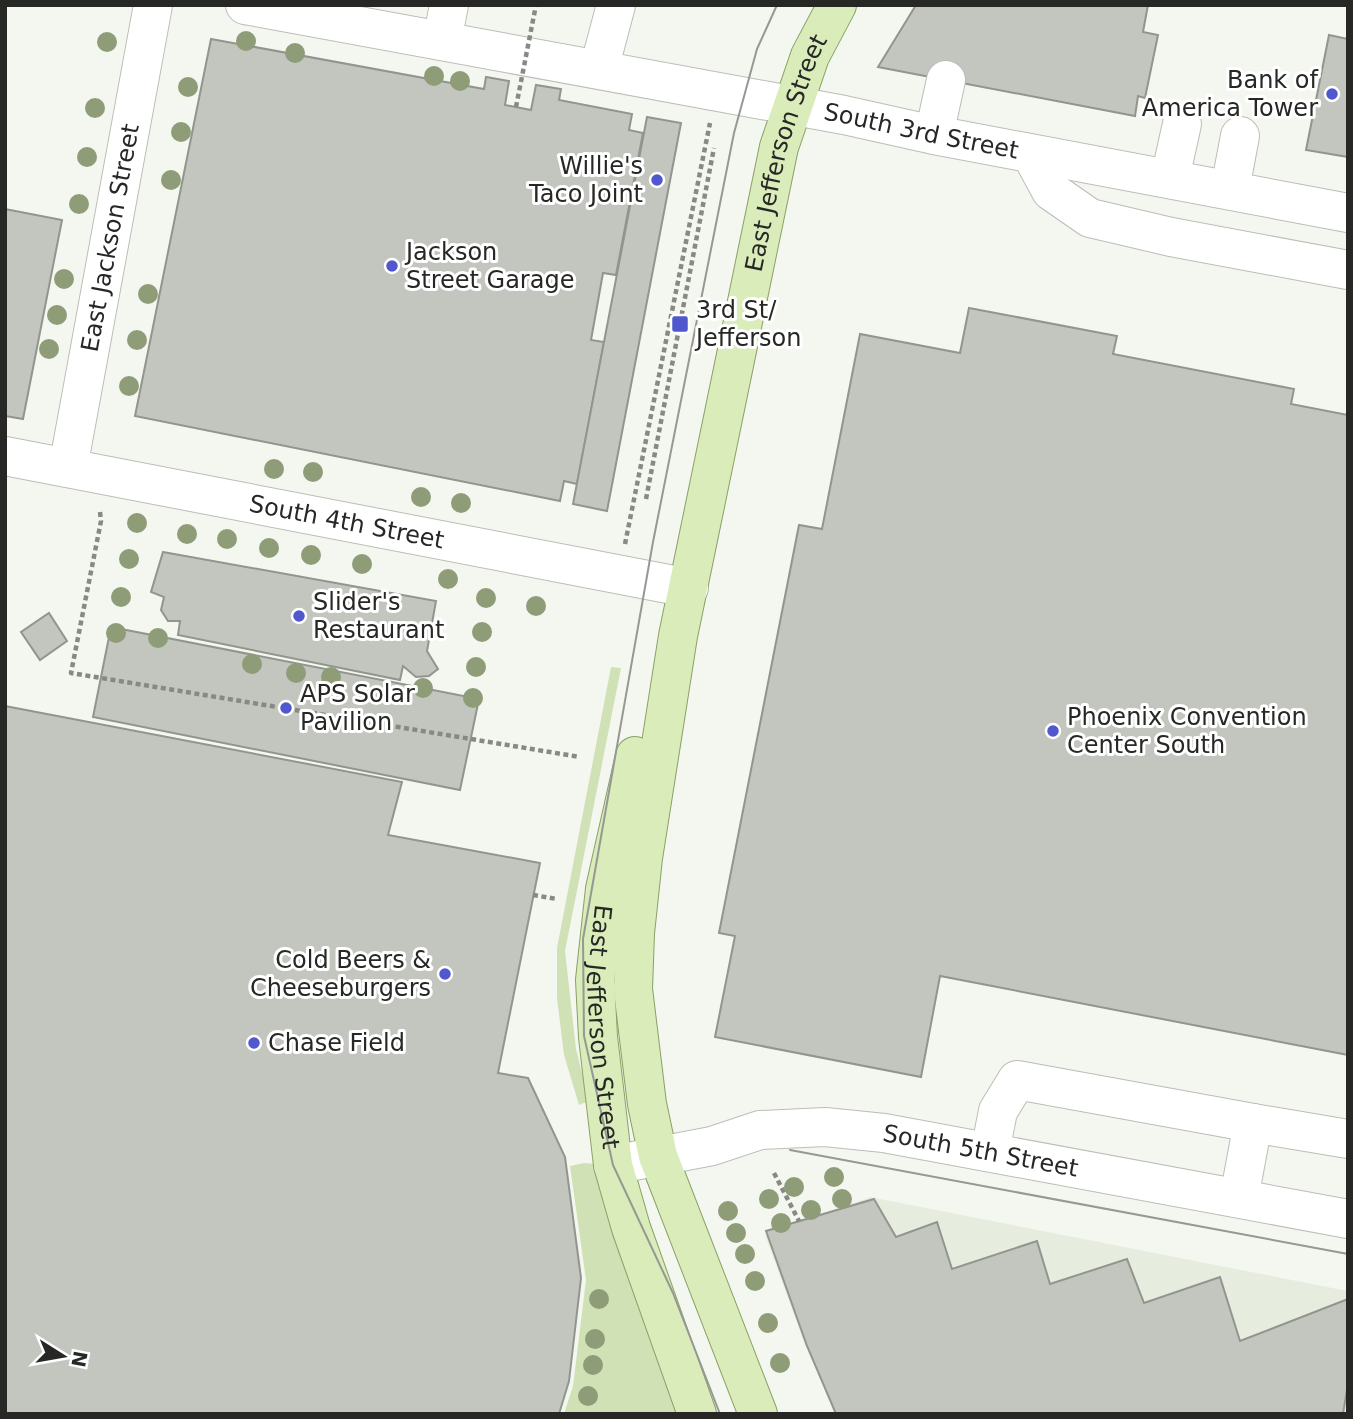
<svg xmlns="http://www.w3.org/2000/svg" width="1353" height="1419" viewBox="0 0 1353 1419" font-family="'DejaVu Sans',sans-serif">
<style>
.built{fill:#e7edde}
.green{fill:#cfe1b5}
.building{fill:#c3c6bf;stroke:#92958e;stroke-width:2}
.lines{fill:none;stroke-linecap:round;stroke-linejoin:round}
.minor-casing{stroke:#bbbeb7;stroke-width:40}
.major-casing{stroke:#8aa067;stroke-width:40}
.path{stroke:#878984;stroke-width:4.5;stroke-dasharray:5 3.5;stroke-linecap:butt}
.minor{stroke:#fff;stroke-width:38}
.major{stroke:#d9ecb9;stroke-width:38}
.tram{stroke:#969893;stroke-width:2}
.path-bridge{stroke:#878984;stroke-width:4.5;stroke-dasharray:5 3.5;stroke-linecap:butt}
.tree{fill:#8f9c78}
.poi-dot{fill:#5158ce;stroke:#fff;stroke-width:2.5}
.labels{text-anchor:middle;stroke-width:6;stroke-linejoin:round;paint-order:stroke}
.poi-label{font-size:24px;fill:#272825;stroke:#fff;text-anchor:start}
.street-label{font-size:24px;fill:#272825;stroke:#fff}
</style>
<rect width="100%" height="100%" fill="#f4f7f0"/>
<path class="built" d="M870,1197L1348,1291V1414H837L804,1342L765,1235Z"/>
<g class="green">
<path d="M611,667L621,668L565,951L576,1049L589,1101L579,1105L564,1055L557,998V948Z"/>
<path d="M584,1163L595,1164L684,1414H564L573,1386L586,1280L570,1166Z"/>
</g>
<g class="building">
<path d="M916,5H1148L1143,32L1158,35L1145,98L1138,96L1135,116L878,67Z"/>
<path d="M1329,35L1348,39V157L1306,150Z"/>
<path d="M211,39L484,89L486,77L509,81L505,105L531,110L536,85L561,89L559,100L632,114L629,130L643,133L616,275L603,273L591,340L604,342L577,484L564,481L560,501L135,416Z"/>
<path d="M647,117L681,123L607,511L573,504Z"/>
<path d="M5,209L62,220L23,419L5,416Z"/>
<path d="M969,308L1117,336L1113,354L1294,389L1291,404L1348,415V1055L940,976L921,1077L715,1037L735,936L719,933L799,525L822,529L860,334L960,353Z"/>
<path d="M163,552L436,601L427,651L438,669L429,676L416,677L403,666L400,680L178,635L180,621H168L161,610L164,597L151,592Z"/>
<path d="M49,613L67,641L40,660L21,632Z"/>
<path d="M111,627L479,699L460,790L93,717Z"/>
<path d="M5,706L402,782L388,835L540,863L498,1073L528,1078L565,1157L581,1278L569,1381L559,1414H5Z"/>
<path d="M874,1199L896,1237L937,1222L952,1269L1037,1241L1050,1284L1127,1259L1144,1303L1220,1277L1240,1341L1348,1299V1384L1343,1414H836L807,1346L766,1231Z"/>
</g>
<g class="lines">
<defs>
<g id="minor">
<path id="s1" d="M245,5L844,115L934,135L1348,213"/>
<path d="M442,41L449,5"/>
<path d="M599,69L616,5"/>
<path d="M934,135L946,80"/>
<path d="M1031,154L1051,191L1090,218L1171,237L1348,270"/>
<path d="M1170,178L1182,124"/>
<path d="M1230,189L1240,136"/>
<path id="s2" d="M5,456L689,588"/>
<path id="s3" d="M68,468L153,5"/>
<path d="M990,1152L998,1111L1017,1080L1253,1123"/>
<path id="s4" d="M613,1165L712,1146L760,1130L825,1127L884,1133L1348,1219"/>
<path d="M1239,1198L1253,1123L1348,1139"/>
</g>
<g id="major">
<path id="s5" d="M635,756L605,889L595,980L598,1037L613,1165L631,1228L697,1414"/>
<path id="s6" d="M758,1414L658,1156L647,1104L633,989L635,933L643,858L678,636L779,147L810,56L837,5"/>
</g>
</defs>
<use href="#minor" class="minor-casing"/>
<use href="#major" class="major-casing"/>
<g class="path">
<path d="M646,499L714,148"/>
<path d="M100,512L101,521L71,673L580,757"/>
<path d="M625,544L710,123"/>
<path d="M533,895L557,899"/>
<path d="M774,1173L799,1221"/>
</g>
<use href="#minor" class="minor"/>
<use href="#major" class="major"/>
<g class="tram">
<path d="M790,1150L1348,1254"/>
<path d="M720,1414L673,1293L613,1165L584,1036L583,939L653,542L734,133L757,49L777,5"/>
</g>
<path class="path-bridge" d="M516,107L536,5"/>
</g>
<g class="tree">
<circle cx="246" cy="41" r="10"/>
<circle cx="107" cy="42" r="10"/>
<circle cx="295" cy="53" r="10"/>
<circle cx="434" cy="76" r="10"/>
<circle cx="460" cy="81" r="10"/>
<circle cx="188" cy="87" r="10"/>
<circle cx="95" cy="108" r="10"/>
<circle cx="181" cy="132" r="10"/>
<circle cx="87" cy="157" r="10"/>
<circle cx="171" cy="180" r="10"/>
<circle cx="79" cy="204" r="10"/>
<circle cx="64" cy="279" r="10"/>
<circle cx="148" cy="294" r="10"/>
<circle cx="57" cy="315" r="10"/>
<circle cx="137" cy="340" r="10"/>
<circle cx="49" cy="349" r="10"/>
<circle cx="129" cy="386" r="10"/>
<circle cx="274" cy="469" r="10"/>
<circle cx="313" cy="472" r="10"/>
<circle cx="421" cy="497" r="10"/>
<circle cx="461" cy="503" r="10"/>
<circle cx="137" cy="523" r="10"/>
<circle cx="187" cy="534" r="10"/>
<circle cx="227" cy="539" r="10"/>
<circle cx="269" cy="548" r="10"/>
<circle cx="311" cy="555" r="10"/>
<circle cx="129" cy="559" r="10"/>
<circle cx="362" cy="564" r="10"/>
<circle cx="448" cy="579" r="10"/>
<circle cx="121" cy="597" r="10"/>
<circle cx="486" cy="598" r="10"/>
<circle cx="536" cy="606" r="10"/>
<circle cx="482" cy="632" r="10"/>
<circle cx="116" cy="633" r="10"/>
<circle cx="158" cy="638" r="10"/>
<circle cx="252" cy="664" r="10"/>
<circle cx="476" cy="667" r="10"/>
<circle cx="296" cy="673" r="10"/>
<circle cx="331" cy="677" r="10"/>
<circle cx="423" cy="688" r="10"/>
<circle cx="473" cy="698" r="10"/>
<circle cx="834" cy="1177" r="10"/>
<circle cx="794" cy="1187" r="10"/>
<circle cx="769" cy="1199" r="10"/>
<circle cx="842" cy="1199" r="10"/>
<circle cx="811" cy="1210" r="10"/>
<circle cx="728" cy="1211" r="10"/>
<circle cx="781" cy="1223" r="10"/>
<circle cx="736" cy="1233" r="10"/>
<circle cx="745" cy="1254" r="10"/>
<circle cx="755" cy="1281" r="10"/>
<circle cx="599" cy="1299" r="10"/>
<circle cx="768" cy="1323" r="10"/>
<circle cx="595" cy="1339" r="10"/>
<circle cx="780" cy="1363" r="10"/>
<circle cx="593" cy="1365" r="10"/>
<circle cx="588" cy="1396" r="10"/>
</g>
<g class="poi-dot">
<circle cx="1332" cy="94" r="7"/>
<circle cx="657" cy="180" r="7"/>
<circle cx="392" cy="266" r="7"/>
<rect x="671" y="315" width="18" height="18" rx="3.5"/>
<circle cx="299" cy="616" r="7"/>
<circle cx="286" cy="708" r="7"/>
<circle cx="1053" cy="731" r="7"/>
<circle cx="445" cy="974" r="7"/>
<circle cx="254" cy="1043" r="7"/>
</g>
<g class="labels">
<g class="poi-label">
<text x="1318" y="88" text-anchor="end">Bank of<tspan x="1318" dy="28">America Tower</tspan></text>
<text x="643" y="174" text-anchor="end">Willie's<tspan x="643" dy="28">Taco Joint</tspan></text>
<text x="406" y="260">Jackson<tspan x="406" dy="28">Street Garage</tspan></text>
<text x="696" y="318">3rd St/<tspan x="696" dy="28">Jefferson</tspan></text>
<text x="313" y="610">Slider's<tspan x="313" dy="28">Restaurant</tspan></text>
<text x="300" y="702">APS Solar<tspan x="300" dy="28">Pavilion</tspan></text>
<text x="1067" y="725">Phoenix Convention<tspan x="1067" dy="28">Center South</tspan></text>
<text x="431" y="968" text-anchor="end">Cold Beers &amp;<tspan x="431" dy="28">Cheeseburgers</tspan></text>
<text x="268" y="1051">Chase Field</text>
</g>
<g class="street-label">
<text dy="8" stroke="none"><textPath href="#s1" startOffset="688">South 3rd Street</textPath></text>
<text dy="8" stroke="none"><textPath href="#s6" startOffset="1297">East Jefferson Street</textPath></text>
<text dy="8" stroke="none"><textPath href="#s3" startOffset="234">East Jackson Street</textPath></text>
<text dy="8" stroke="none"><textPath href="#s2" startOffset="348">South 4th Street</textPath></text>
<text dy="8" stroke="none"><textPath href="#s5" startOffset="275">East Jefferson Street</textPath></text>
<text dy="8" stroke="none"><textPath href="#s4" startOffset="374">South 5th Street</textPath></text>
</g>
</g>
<rect width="1353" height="1419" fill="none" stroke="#272825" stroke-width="14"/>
<g transform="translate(63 1356) rotate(101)" stroke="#ffffff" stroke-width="5" paint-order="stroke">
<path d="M0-5L12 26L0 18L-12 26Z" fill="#272825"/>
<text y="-10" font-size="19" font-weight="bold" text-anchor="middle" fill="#272825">N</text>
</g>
</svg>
